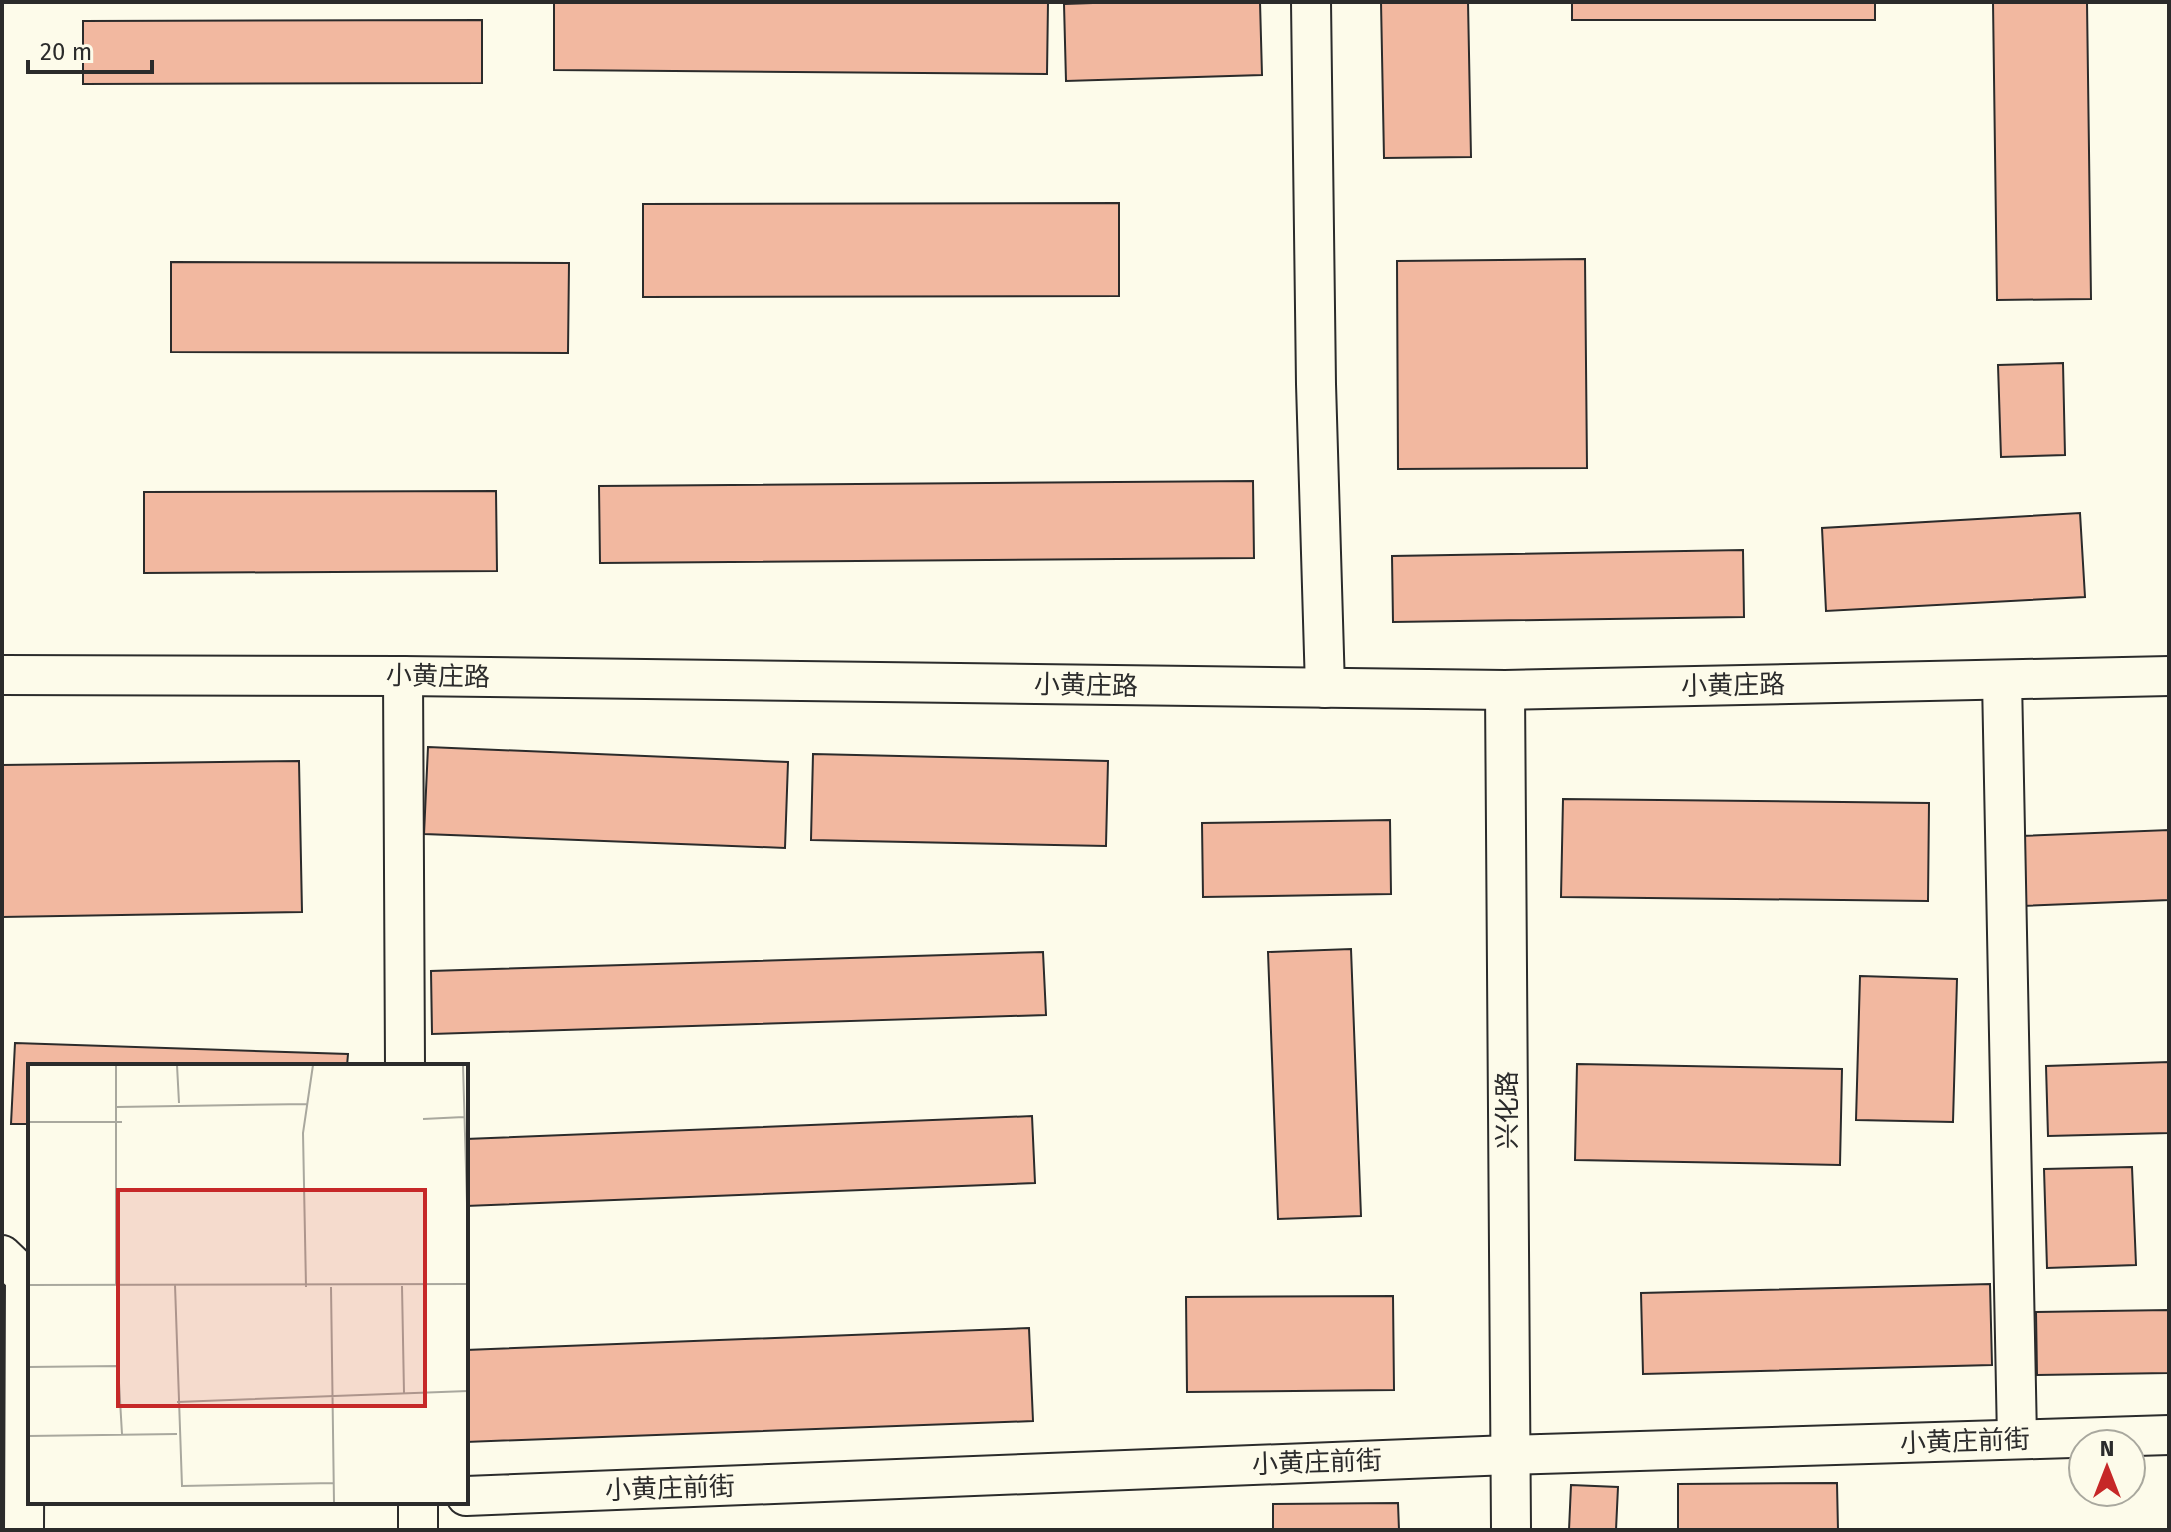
<svg xmlns="http://www.w3.org/2000/svg" width="2171" height="1532" viewBox="0 0 2171 1532" font-family="'Fira Sans','Noto Sans SC',sans-serif">
<style>
.building{fill:#f2b8a0;stroke:#2b2b2b;stroke-width:2}
.lines{fill:none;stroke-linecap:round;stroke-linejoin:round}
.street-casing{stroke:#2b2b2b;stroke-width:42}
.street{stroke:#fdfbea;stroke-width:38}
.labels{text-anchor:middle;stroke-width:6;stroke-linejoin:round;paint-order:stroke}
.street-label{font-size:26px;fill:#2b2b2b;stroke:#fdfbea}
.inset-road{fill:none;stroke:#a9a89e;stroke-width:2}
.view{fill:#c62828;fill-opacity:0.15;stroke:#c62828;stroke-width:4}
.inset-edge{fill:none;stroke:#2b2b2b;stroke-width:4}
</style>
<rect width="100%" height="100%" fill="#fdfbea"/>
<g class="building">
<path d="M554,2H1048L1047,74L554,70Z"/>
<path d="M1122,2H1260L1262,75L1066,81L1064,4Z"/>
<path d="M1381,2H1468L1471,157L1384,158Z"/>
<rect x="1572" y="2" width="303" height="18"/>
<path d="M1993,2H2087L2091,299L1997,300Z"/>
<path d="M482,20V83L83,84V21Z"/>
<path d="M1119,203V296L643,297V204Z"/>
<path d="M1585,259L1587,468L1398,469L1397,261Z"/>
<path d="M171,262L569,263L568,353L171,352Z"/>
<path d="M2063,363L2065,455L2001,457L1998,365Z"/>
<path d="M1253,481L1254,558L600,563L599,486Z"/>
<path d="M496,491L497,571L144,573V492Z"/>
<path d="M2080,513L2085,597L1826,611L1822,528Z"/>
<path d="M1743,550L1744,617L1393,622L1392,556Z"/>
<path d="M428,747L788,762L785,848L424,834Z"/>
<path d="M813,754L1108,761L1106,846L811,840Z"/>
<path d="M299,761L302,912L2,917V765Z"/>
<path d="M1563,799L1929,803L1928,901L1561,897Z"/>
<path d="M1390,820L1391,894L1203,897L1202,823Z"/>
<path d="M2169,830V900L2022,906L2020,836Z"/>
<path d="M1351,949L1361,1216L1278,1219L1268,952Z"/>
<path d="M1043,952L1046,1015L432,1034L431,971Z"/>
<path d="M1860,976L1957,979L1953,1122L1856,1120Z"/>
<path d="M15,1043L348,1054L347,1066H30V1124H11Z"/>
<path d="M2169,1062V1133L2048,1136L2046,1066Z"/>
<path d="M1577,1064L1842,1069L1840,1165L1575,1160Z"/>
<path d="M1032,1116L1035,1183L466,1206V1139Z"/>
<path d="M2132,1167L2136,1265L2047,1268L2044,1169Z"/>
<path d="M1990,1284L1992,1365L1643,1374L1641,1293Z"/>
<path d="M1393,1296L1394,1390L1187,1392L1186,1297Z"/>
<path d="M2169,1310V1373L2037,1375L2036,1312Z"/>
<path d="M1029,1328L1033,1421L466,1442V1350Z"/>
<path d="M1837,1483L1838,1530H1678V1484Z"/>
<path d="M1571,1485L1618,1487L1616,1530H1569Z"/>
<path d="M1398,1503L1399,1530H1273V1504Z"/>
</g>
<g class="lines">
<defs>
<g id="street">
<path d="M1311,2L1316,384L1325,688"/>
<path d="M2,675L403,676L1505,690L2169,676"/>
<path d="M403,676L405,1066"/>
<path d="M2002,680L2017,1439"/>
<path d="M1505,690L1511,1530"/>
<path d="M2,1255L25,1277L24,1530"/>
<path d="M466,1496L1509,1455L2169,1435"/>
<path d="M418,1502V1530"/>
</g>
</defs>
<use href="#street" class="street-casing"/>
<use href="#street" class="street"/>
</g>
<g class="labels">
<g class="street-label">
<text transform="translate(438 676) rotate(1)" y="9">小黄庄路</text>
<text transform="translate(1086 685) rotate(1)" y="9">小黄庄路</text>
<text transform="translate(1733 685) rotate(-1)" y="9">小黄庄路</text>
<text transform="translate(1507 1110) rotate(-90)" y="9">兴化路</text>
<text transform="translate(1965 1441) rotate(-2)" y="9">小黄庄前街</text>
<text transform="translate(1317 1462) rotate(-2)" y="9">小黄庄前街</text>
<text transform="translate(670 1488) rotate(-2)" y="9">小黄庄前街</text>
</g>
</g>
<g transform="translate(28 1064)">
<rect width="440" height="440" fill="#fdfbea"/>
<path class="inset-road" d="M149,1L151,39M435,1L440,174M88,43L279,40M395,55L436,53M0,58H94M0,221L440,220M88,221V1M147,221L154,422L306,419M374,222L376,329M278,223L275,69L285,1M303,223L306,439M0,303L90,302L94,370M149,338L440,327M0,372L149,370"/>
<path class="view" d="M90,126H397V342H90Z"/>
<rect width="440" height="440" class="inset-edge"/>
</g>
<rect width="2171" height="1532" fill="none" stroke="#2b2b2b" stroke-width="8"/>
<g transform="translate(2107 1468)"><circle r="38" fill="#fdfbea" stroke="#a9a89e" stroke-width="2"/>
<path d="M0-6L14 30L0 20L-14 30Z" fill="#c62828"/>
<text y="-12" font-size="22" font-weight="bold" text-anchor="middle" fill="#2b2b2b">N</text>
</g>
<path d="M28 60v12h124v-12" fill="none" stroke="#2b2b2b" stroke-width="4"/>
<text x="40" y="60" font-size="24" fill="#2b2b2b" stroke="#fdfbea" stroke-width="6" paint-order="stroke">20 m</text>
</svg>
